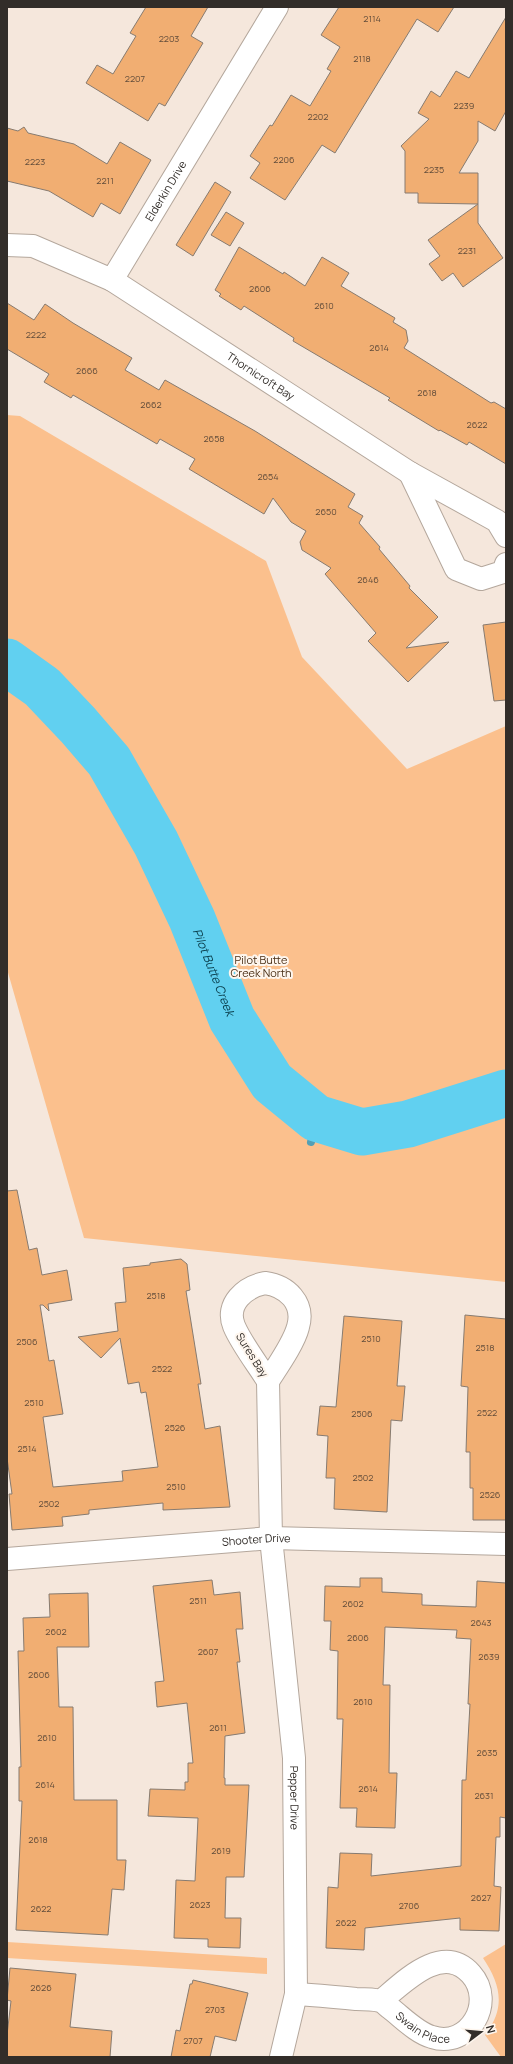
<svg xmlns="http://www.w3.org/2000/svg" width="513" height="2064" viewBox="0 0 513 2064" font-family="Manrope,sans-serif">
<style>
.green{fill:#fbc08d}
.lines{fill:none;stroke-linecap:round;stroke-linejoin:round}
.stream{stroke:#539fb4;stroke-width:8}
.river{stroke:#61d0f0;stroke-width:47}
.building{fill:#f1ae72;stroke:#877b70}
.minor-casing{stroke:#b4a79c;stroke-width:24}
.minor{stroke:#fff;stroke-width:22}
.labels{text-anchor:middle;stroke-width:4;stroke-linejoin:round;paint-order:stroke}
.number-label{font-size:9px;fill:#624d3b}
.street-label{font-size:11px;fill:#322d29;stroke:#fef6ee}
.park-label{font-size:11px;fill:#4a2f15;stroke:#fef6ee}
.water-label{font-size:12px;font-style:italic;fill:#093d4b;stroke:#fef6ee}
</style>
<rect width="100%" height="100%" fill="#f5e7dc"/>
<g class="green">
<path d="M7,415L20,416L266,561L302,657L407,769L506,726V1282L84,1238L7,969Z"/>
<path d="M7,1942L267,1958V1974L7,1958Z"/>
<path d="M506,1944V2057H501L485,2035C506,2008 501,1985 483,1958Z"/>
</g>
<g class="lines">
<path class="stream" d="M310,1113C315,1124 314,1131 311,1142"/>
<path class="river" id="s1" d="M7,662L42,687L78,725L109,761L156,843L192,919L232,1019L272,1082L316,1118L362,1132L408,1124L506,1093"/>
</g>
<g class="building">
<path d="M146,7H208L191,36L203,43L165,106L159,103L148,121L86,83L97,65L113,74L136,36L130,33Z"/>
<path d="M339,7H454L438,32L417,19L335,153L322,145L285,200L250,178L260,163L250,156L270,125L272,126L291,95L310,106L331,71L327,69L340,47L321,35Z"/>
<path d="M506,17V111L495,131L478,121V141L459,173H478V204L418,203V193H405V151L401,146L429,119L418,113L431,91L440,97L456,71L469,78Z"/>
<path d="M24,127L28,133L74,144L107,164L120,142L151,160L120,214L101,203L93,217L49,191L7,181V128L18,131Z"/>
<path d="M215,182L231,192L193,256L176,245Z"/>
<path d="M478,204V223L503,258L463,287L453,273L442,281L429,264L440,256L428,240Z"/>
<path d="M226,212L244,223L230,246L211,235Z"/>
<path d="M239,247L283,274L284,272L305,286L322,257L349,273L341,286L395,318L393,322L406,330L408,341L404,348L491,403L494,402L506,409V464L469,442L467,445L440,430L439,431L388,400L390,398L293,341L294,338L244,306L241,310L219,296L221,294L215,290Z"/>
<path d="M7,303L34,320L45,304L73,323L132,358L125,370L159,390L165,380L255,431L355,494L348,507L363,516L359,523L380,547L379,549L410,586L409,588L438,617L406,648L449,642L408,682L368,641L376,633L325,574L331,568L302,550L300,542L306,531L291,522L273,498L264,514L189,469L195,459L160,439L157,444L73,395L71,398L44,382L49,374L7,349Z"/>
<path d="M506,622V700L494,701L483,625Z"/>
<path d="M17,1190L29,1250L37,1248L42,1275L67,1270L72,1300L48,1304L49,1311L43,1305H40L49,1361L54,1360L63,1414L43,1417L53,1487L123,1481L122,1471L158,1467L146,1392L141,1393L139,1382L128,1384L120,1338L101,1358L78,1337L118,1331L115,1303L126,1302L123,1268L150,1265V1263L181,1259L187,1264L190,1290L186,1291L201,1384H198L205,1429L220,1426L230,1507L163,1510V1503L89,1510V1514L62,1517L63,1526L12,1530L9,1494H12L7,1458V1191Z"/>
<path d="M465,1315L506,1319V1520H473V1488H470V1452H466L468,1387L461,1386Z"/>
<path d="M344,1316L402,1321L397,1386H405L402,1421L391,1420L387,1512L334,1509L335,1478H326L328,1436L317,1435L320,1406L336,1407Z"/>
<path d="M360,1578H382V1592L422,1594V1605L476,1607L477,1581L506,1583V1818L500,1817V1837H496L494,1886L501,1887L499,1931L460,1930V1918L365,1928L364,1950L326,1948L328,1887L338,1888L340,1853L372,1854L371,1876L461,1866L462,1780H466L468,1740L470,1704H468L471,1639L456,1638L457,1630L385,1627L383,1685H390L389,1773H397L395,1828L356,1827L357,1808H340L343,1719H337L338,1651L330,1650L331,1621H324L325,1586L360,1587Z"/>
<path d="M212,1580L214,1595L240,1592L243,1629H236L240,1662H237L245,1733L225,1736L224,1778H225V1785H249L244,1877H226L225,1918H241L240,1948L208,1947V1939L174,1938L176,1880L195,1881L198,1818L148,1816L150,1789L185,1790V1782H188V1763H193L187,1703L157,1707L155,1682L164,1681L153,1586Z"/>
<path d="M88,1593L89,1647H57L59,1707H73L74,1800H117V1860H126L124,1890L112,1889L108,1935L16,1930L22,1801H19V1767H21L18,1651H24L23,1618L50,1617L49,1594Z"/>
<path d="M10,1968L76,1974L70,2027L112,2031L110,2057H7V2035L11,2001L7,2000Z"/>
<path d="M193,1980L248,1993L236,2041L215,2036L210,2057H171L176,2030L180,2031L190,1984H192Z"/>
</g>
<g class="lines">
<defs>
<g id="minor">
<path id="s2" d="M7,245L33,246L112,280L277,7"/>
<path id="s3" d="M112,280L410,473L497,521L506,536"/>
<path d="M410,473L456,569L481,579L503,572L506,564"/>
<path d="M265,1283C287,1286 305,1303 298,1327C294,1343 277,1367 268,1381C258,1365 241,1343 234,1326C225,1304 245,1287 265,1283Z"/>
<path id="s4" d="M268,1381L271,1538L294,1758L296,1994L281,2057"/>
<path id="s5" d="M7,1559L271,1538L506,1544"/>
<path id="s6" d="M296,1994C316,1995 336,1997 356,1999C363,1999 373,1999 380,2001C384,2002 387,2006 390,2008C403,2018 417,2033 432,2037C469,2049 496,2002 471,1974C442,1942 404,1982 381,2001"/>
</g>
</defs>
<use href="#minor" class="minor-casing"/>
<use href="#minor" class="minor"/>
</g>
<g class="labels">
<g class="number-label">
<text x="372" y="22">2114</text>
<text x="169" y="42">2203</text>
<text x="362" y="62">2118</text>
<text x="135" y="82">2207</text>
<text x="464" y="109">2239</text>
<text x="318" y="120">2202</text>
<text x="284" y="163">2206</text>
<text x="35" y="165">2223</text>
<text x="434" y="173">2235</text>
<text x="105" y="184">2211</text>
<text x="467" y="254">2231</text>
<text x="260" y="292">2606</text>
<text x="324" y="309">2610</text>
<text x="36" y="338">2222</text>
<text x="379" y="351">2614</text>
<text x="87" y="374">2666</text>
<text x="427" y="396">2618</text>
<text x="151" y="408">2662</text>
<text x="477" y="428">2622</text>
<text x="214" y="442">2658</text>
<text x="268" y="480">2654</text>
<text x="326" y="515">2650</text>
<text x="368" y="583">2646</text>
<text x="156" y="1299">2518</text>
<text x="371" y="1342">2510</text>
<text x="27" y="1345">2506</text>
<text x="485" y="1351">2518</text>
<text x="162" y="1372">2522</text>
<text x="34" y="1406">2510</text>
<text x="487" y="1416">2522</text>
<text x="362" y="1417">2506</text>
<text x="175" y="1431">2526</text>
<text x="27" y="1452">2514</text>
<text x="363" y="1481">2502</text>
<text x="176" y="1490">2510</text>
<text x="490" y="1498">2526</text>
<text x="49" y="1507">2502</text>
<text x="198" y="1604">2511</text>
<text x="353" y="1607">2602</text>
<text x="481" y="1626">2643</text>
<text x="56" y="1635">2602</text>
<text x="358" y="1641">2606</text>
<text x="208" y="1655">2607</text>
<text x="489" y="1660">2639</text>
<text x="39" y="1678">2606</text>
<text x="363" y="1705">2610</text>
<text x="218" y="1731">2611</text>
<text x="47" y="1741">2610</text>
<text x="487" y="1756">2635</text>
<text x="45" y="1788">2614</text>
<text x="368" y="1792">2614</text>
<text x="484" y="1799">2631</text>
<text x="38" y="1843">2618</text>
<text x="221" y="1854">2619</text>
<text x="481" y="1901">2627</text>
<text x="200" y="1908">2623</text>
<text x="409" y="1909">2706</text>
<text x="41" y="1912">2622</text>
<text x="346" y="1926">2622</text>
<text x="41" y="1991">2626</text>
<text x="215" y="2013">2703</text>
<text x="193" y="2044">2707</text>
</g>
<g class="street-label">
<text dy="4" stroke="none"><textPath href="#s2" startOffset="216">Elderkin Drive</textPath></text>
<text dy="4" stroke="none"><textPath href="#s3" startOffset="177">Thornicroft Bay</textPath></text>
<text transform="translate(252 1355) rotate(58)" y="4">Sures Bay</text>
<text dy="4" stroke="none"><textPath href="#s5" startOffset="250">Shooter Drive</textPath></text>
<text dy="4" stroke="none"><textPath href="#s4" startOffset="418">Pepper Drive</textPath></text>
<text dy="4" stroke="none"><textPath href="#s6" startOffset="136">Swain Place</textPath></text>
</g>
<g class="park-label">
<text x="261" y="964">Pilot Butte<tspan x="261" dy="13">Creek North</tspan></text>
</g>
<g class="water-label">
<text dy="4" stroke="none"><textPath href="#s1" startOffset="379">Pilot Butte Creek</textPath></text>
</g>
</g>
<rect width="513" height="2064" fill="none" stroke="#322d29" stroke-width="16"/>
<g transform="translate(481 2032) rotate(74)" stroke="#fef6ee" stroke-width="3" paint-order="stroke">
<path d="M0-3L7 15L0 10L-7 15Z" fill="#322d29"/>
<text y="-6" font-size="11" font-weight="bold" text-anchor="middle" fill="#322d29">N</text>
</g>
</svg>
